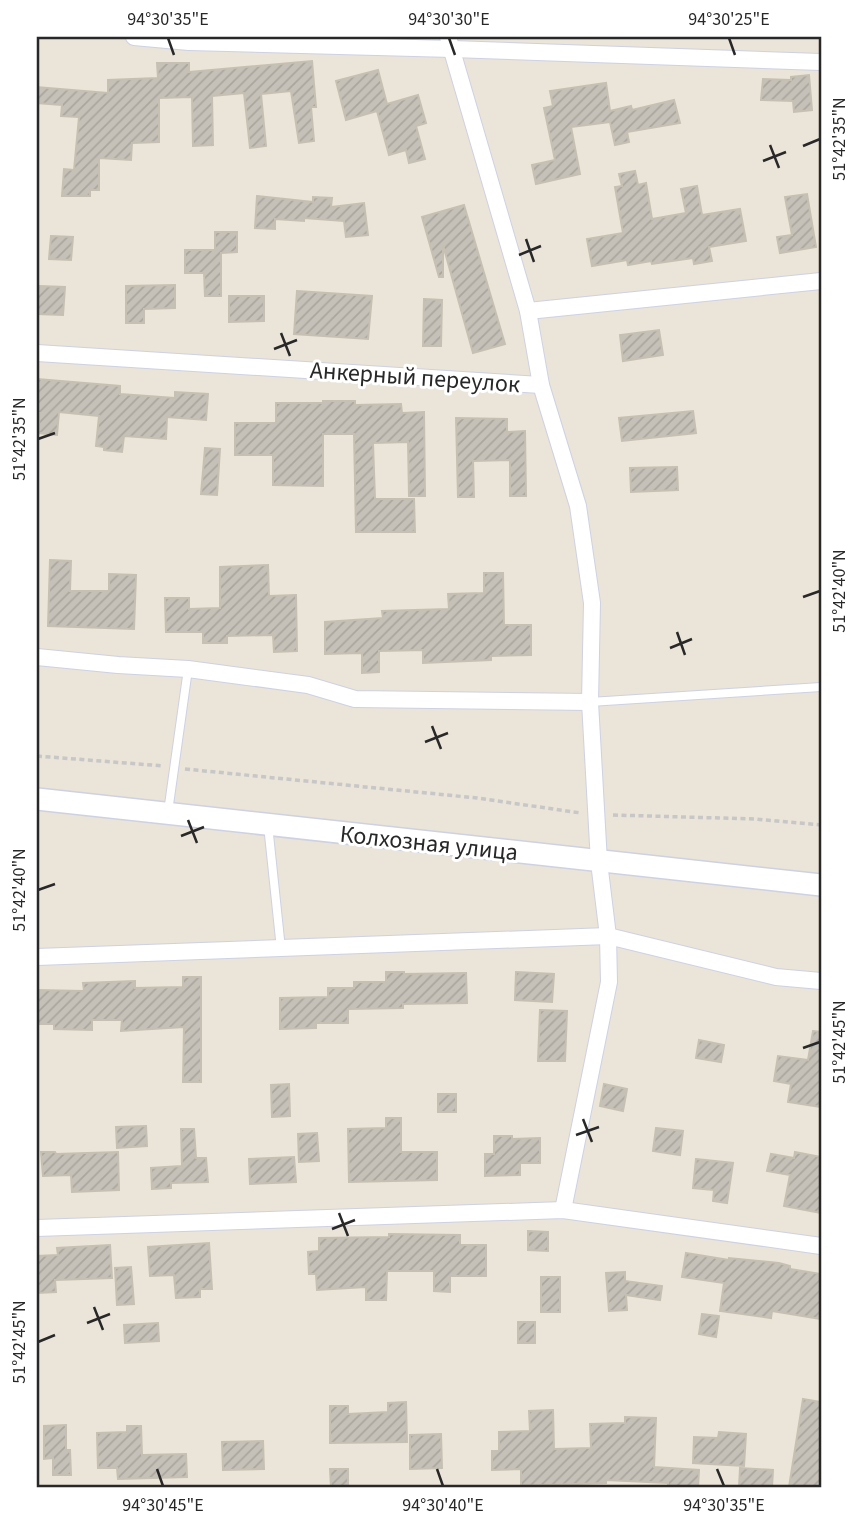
<svg xmlns="http://www.w3.org/2000/svg" width="858" height="1524" viewBox="0 0 858 1524" font-family="'Source Sans 3',sans-serif">
<style>
.building{fill:url(#building-hatch);stroke:#c6c0b2;stroke-width:2}
.lines{fill:none;stroke-linecap:round;stroke-linejoin:round}
.lane-casing{stroke:#ced1e2;stroke-width:10}
.street-casing{stroke:#ced1e2;stroke-width:18}
.secondary-casing{stroke:#ced1e2;stroke-width:24}
.path{stroke:#c7c7c7;stroke-width:3.5;stroke-dasharray:5 3.5;stroke-linecap:butt}
.lane{stroke:#fff;stroke-width:8}
.street{stroke:#fff;stroke-width:16}
.secondary{stroke:#fff;stroke-width:21}
.ticks{fill:none;stroke:#282828;stroke-width:2.5}
.labels{text-anchor:middle;stroke-width:6;stroke-linejoin:round;paint-order:stroke}
.street-label{font-size:24px;fill:#282828;stroke:#fff}
.neatline{fill:none;stroke:#282828;stroke-width:2.5}
.ticks-label{font-size:18px;text-anchor:middle;fill:#282828}
</style>
<defs>
<pattern id="building-hatch" width="6" height="6" patternUnits="userSpaceOnUse" patternTransform="scale(1.75)"><rect width="6" height="6" fill="#c6c1b8"/><path d="M-1 1l2-2M0 6l6-6M5 7l2-2" fill="none" stroke="#aaa69e"/></pattern>
</defs>
<rect width="100%" height="100%" fill="#ebe4d8"/>
<g class="building">
<path d="M312,61L316,107H311L314,141L299,143L291,91L261,94L266,146L250,148L244,93L212,96L213,145L193,146L192,97L159,98V142L132,143L131,160L99,158V190H90V196H62L64,169L74,170L79,117L61,116L62,105L37,103V87L108,93V80L158,78L157,63H189V72Z"/>
<path d="M378,70L387,104L418,95L426,123L416,126L425,159L409,163L406,150L389,155L377,111L346,120L336,81Z"/>
<path d="M809,75L812,110L794,112L793,101L761,100L763,79L791,80V77Z"/>
<path d="M606,83L610,111L631,106L632,110L674,100L680,123L627,132L629,142L615,145L610,122L571,127L580,174L536,184L532,165L555,160L544,108L553,106L550,91Z"/>
<path d="M635,171L638,185L646,183L652,219L686,213L681,189L697,186L702,215L740,209L746,241L709,247L712,261L694,264L693,258L652,264L651,261L628,265L627,260L592,266L587,239L623,233L615,187L622,186L619,174Z"/>
<path d="M807,194L816,247L780,253L777,237L792,235L785,197Z"/>
<path d="M257,196L313,202V197L332,198L331,207L364,203L368,235L346,237L344,221L304,218V221L275,219V229L255,228Z"/>
<path d="M464,205L505,344L473,353L443,245V277H439L422,217Z"/>
<path d="M215,232H237V252L221,253V296H205L204,273H185V250H215Z"/>
<path d="M51,236L73,237L71,260L49,259Z"/>
<path d="M175,285V308L144,309V323H126V286Z"/>
<path d="M39,286L65,287L63,315L37,314V287Z"/>
<path d="M297,291L372,296L368,339L294,334Z"/>
<path d="M229,296H264V321L229,322Z"/>
<path d="M424,299L442,300L441,346H423Z"/>
<path d="M659,330L663,355L623,361L620,335Z"/>
<path d="M37,379L120,386V394L175,398V392L208,394L206,420L167,417L166,439L124,436L122,452L104,450V447L96,446L99,416L59,412L57,435L38,433L40,413H37Z"/>
<path d="M323,401H355V405L401,404L402,413L424,412L425,496H409L408,442L373,443L375,499H414L415,532H356L354,434H323V486L273,485V455H235V423H276V403H323Z"/>
<path d="M693,411L696,433L622,441L619,418Z"/>
<path d="M456,418L507,419V432L525,431L526,496H510V460L473,461L474,497H458Z"/>
<path d="M205,448L220,449L217,495L201,494Z"/>
<path d="M677,467L678,490L631,492L630,468Z"/>
<path d="M50,560L71,561L70,591H109V574L136,575L134,629L48,626Z"/>
<path d="M268,565L269,596L296,595L297,651L274,652L273,635L227,636V643H203V632H166L165,598H189V609L220,608V567Z"/>
<path d="M484,573H503L504,625H531V655L491,656V660L423,663V650L379,651V672L362,673V653L325,654V622L383,618L382,611L449,609L448,594L484,593Z"/>
<path d="M386,972H404V974L466,973L467,1003L403,1004V1008L348,1009V1023H316V1028L280,1029V998L328,997V988H354V982H386Z"/>
<path d="M516,972L554,974L552,1002L515,1000Z"/>
<path d="M183,977H201V1082H183L184,1027L121,1031L122,1020H92V1030L54,1029V1024H37V990L84,991L83,983L135,981V988L183,987Z"/>
<path d="M540,1010L567,1011L565,1061H538Z"/>
<path d="M813,1031L821,1032V1107L788,1102L791,1084L774,1081L778,1056L808,1060Z"/>
<path d="M699,1040L724,1045L721,1062L696,1058Z"/>
<path d="M289,1084L290,1116L272,1117L271,1085Z"/>
<path d="M604,1084L627,1089L623,1111L600,1106Z"/>
<rect x="438" y="1094" width="18" height="18"/>
<path d="M386,1118H401V1152H437V1180L349,1182L348,1129L386,1128Z"/>
<path d="M146,1126L147,1146L117,1148L116,1127Z"/>
<path d="M656,1128L683,1131L680,1155L653,1151Z"/>
<path d="M181,1129H194L196,1158H206L208,1182L171,1183V1188L152,1189L151,1168L182,1166Z"/>
<path d="M317,1133L319,1161L299,1162L298,1134Z"/>
<path d="M494,1136H512V1139L540,1138V1163H520V1175L485,1176V1154H494Z"/>
<path d="M41,1152H55L56,1154L118,1152L119,1190L72,1192L71,1175L43,1176Z"/>
<path d="M795,1152L821,1157V1213L784,1206L790,1175L767,1171L771,1154L794,1158Z"/>
<path d="M294,1157L296,1182L250,1184L249,1159Z"/>
<path d="M696,1159L733,1163L727,1203L713,1201L714,1190L693,1188Z"/>
<path d="M528,1231L548,1232V1251L528,1250Z"/>
<path d="M389,1234L460,1235V1245H486V1276H450V1292L434,1291V1271H387L386,1300H366V1287L317,1290L316,1274H309L308,1252L319,1251V1238L389,1237Z"/>
<path d="M209,1243L212,1289H200V1297L176,1298L174,1275L150,1276L148,1247Z"/>
<path d="M110,1245L112,1278L55,1280L56,1292L37,1293V1256L58,1255L57,1248Z"/>
<path d="M686,1253L729,1260V1258L779,1263L790,1266V1269L821,1274V1319L772,1311L771,1318L720,1311L724,1283L682,1277Z"/>
<path d="M131,1267L134,1304L117,1305L115,1268Z"/>
<path d="M625,1272V1281L662,1286L660,1300L626,1295L627,1310L609,1311L606,1273Z"/>
<rect x="541" y="1277" width="19" height="35"/>
<path d="M702,1314L719,1316L716,1337L699,1334Z"/>
<rect x="518" y="1322" width="17" height="21"/>
<path d="M158,1323L159,1341L125,1343L124,1325Z"/>
<path d="M803,1399L821,1402V1487H789Z"/>
<path d="M406,1402L407,1442L330,1443V1406H348V1414L388,1412V1403Z"/>
<path d="M553,1410L554,1449L591,1448L590,1424L625,1423V1417L656,1418L654,1467L699,1470L698,1487H668V1483L606,1480V1483L521,1486V1469L492,1470V1451H499V1432L530,1431L529,1411Z"/>
<path d="M66,1425V1450H70L71,1475H53V1458L44,1459V1426Z"/>
<path d="M127,1426H141L142,1455L186,1454L187,1477L118,1479L117,1468H98L97,1433L127,1432Z"/>
<path d="M719,1432L746,1434L744,1466L693,1463L694,1437L718,1438Z"/>
<path d="M441,1434L442,1468L410,1469V1435Z"/>
<path d="M263,1441L264,1469L223,1470L222,1442Z"/>
<path d="M740,1468L773,1470L772,1487H739Z"/>
<path d="M330,1469H348V1487H331Z"/>
</g>
<g class="lines">
<defs>
<g id="lane">
<path d="M590,702L821,687"/>
<path d="M168,812L188,669"/>
<path d="M268,825L281,949"/>
</g>
<g id="street">
<path d="M134,37L189,42L452,49L821,62"/>
<path d="M448,37L528,311L541,385L578,506L592,603L590,702L599,862L608,936L609,982L563,1210"/>
<path d="M528,311L821,281"/>
<path d="M37,353L541,385"/>
<path d="M37,657L118,665L188,669L308,685L355,699L590,702"/>
<path d="M37,957L608,936L776,977L821,981"/>
<path d="M37,1228L563,1210L821,1246"/>
</g>
<path id="secondary" d="M37,799L821,885"/>
</defs>
<use href="#lane" class="lane-casing"/>
<use href="#street" class="street-casing"/>
<use href="#secondary" class="secondary-casing"/>
<g class="path">
<path d="M37,756L164,766"/>
<path d="M185,769L477,798L581,813"/>
<path d="M613,815L755,819L821,825"/>
</g>
<use href="#lane" class="lane"/>
<use href="#street" class="street"/>
<use href="#secondary" class="secondary"/>
</g>
<path class="ticks" d="M168,38L174,55M449,38L455,55M729,38L735,55M770,145L779,168M803,146L820,139M763,161L786,152M526,239L534,262M519,255L541,246M281,333L290,356M274,349L297,340M38,439L55,433M803,597L820,591M677,632L685,655M670,648L692,639M432,726L441,749M425,742L448,733M188,820L197,843M181,836L204,827M38,890L55,884M803,1048L820,1042M583,1119L592,1142M576,1135L599,1127M339,1213L348,1236M332,1229L355,1220M94,1307L103,1330M87,1323L110,1314M38,1342L55,1335M157,1469L163,1486M437,1469L443,1486M717,1469L724,1486"/>
<g class="labels">
<g class="street-label">
<text transform="translate(415 377) rotate(4)" y="8">Анкерный переулок</text>
<text transform="translate(429 843) rotate(6)" y="8">Колхозная улица</text>
</g>
</g>
<rect width="858" height="1524" fill="none" stroke="#ffffff" stroke-width="77"/>
<rect x="38" y="38" width="782" height="1448" class="neatline"/>
<g class="ticks-label">
<text x="168" y="25">94°30'35"E</text>
<text x="449" y="25">94°30'30"E</text>
<text x="729" y="25">94°30'25"E</text>
<text transform="translate(839 139) rotate(-90)" y="6">51°42'35"N</text>
<text transform="translate(19 439) rotate(-90)" y="6">51°42'35"N</text>
<text transform="translate(839 591) rotate(-90)" y="6">51°42'40"N</text>
<text transform="translate(19 890) rotate(-90)" y="6">51°42'40"N</text>
<text transform="translate(839 1042) rotate(-90)" y="6">51°42'45"N</text>
<text transform="translate(19 1342) rotate(-90)" y="6">51°42'45"N</text>
<text x="163" y="1511">94°30'45"E</text>
<text x="443" y="1511">94°30'40"E</text>
<text x="724" y="1511">94°30'35"E</text>
</g>
</svg>
